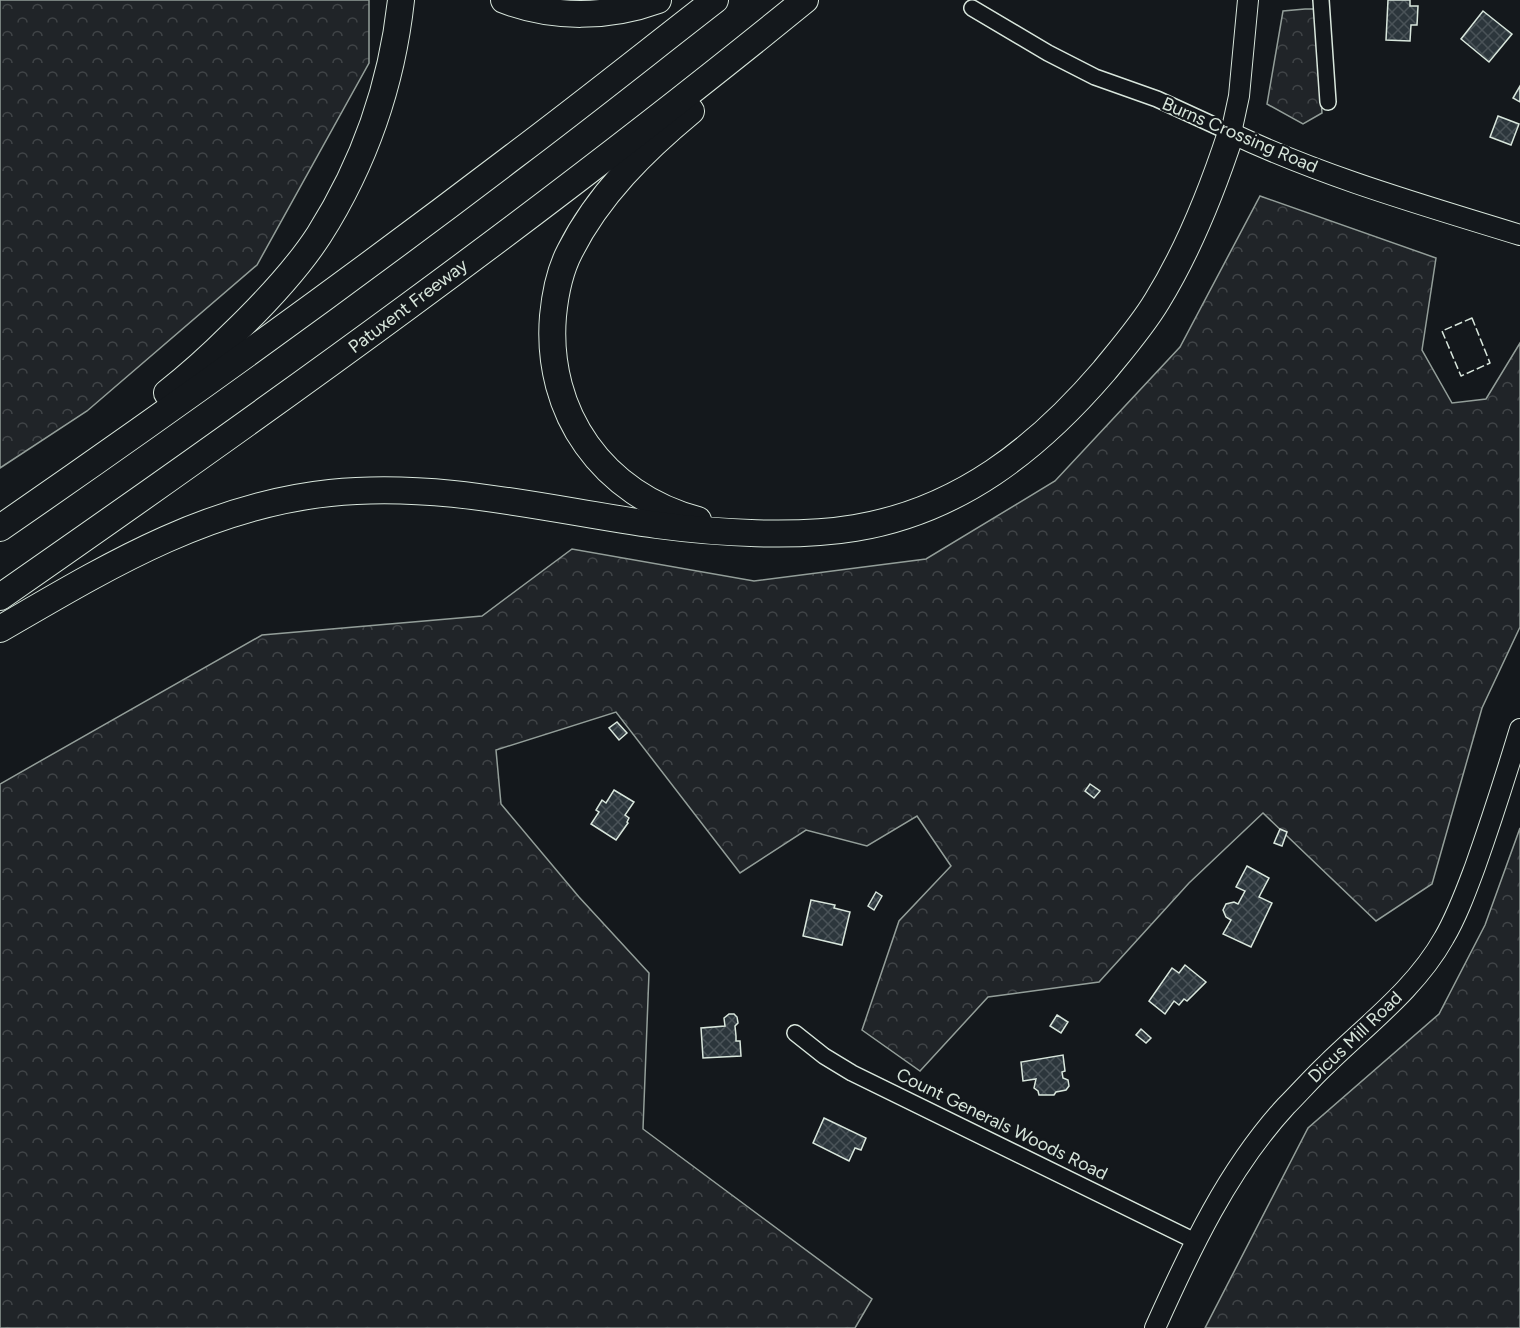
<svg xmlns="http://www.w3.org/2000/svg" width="1520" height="1328" viewBox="0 0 1520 1328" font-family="Figtree,sans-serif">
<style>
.forest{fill:url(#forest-crowns);stroke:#939e99;stroke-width:1.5}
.building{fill:url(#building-cross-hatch);stroke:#d8e6dc;stroke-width:1.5}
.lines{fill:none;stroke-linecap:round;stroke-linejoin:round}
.street-casing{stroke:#d8e6dc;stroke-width:18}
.secondary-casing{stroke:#d8e6dc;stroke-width:22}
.highway-casing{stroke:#d8e6dc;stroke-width:28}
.street{stroke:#14181c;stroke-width:15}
.secondary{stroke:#14181c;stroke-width:20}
.highway{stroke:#14181c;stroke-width:26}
.fence{stroke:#d8e6dc;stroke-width:1.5;stroke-dasharray:8 3;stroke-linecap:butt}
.labels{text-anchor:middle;stroke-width:4.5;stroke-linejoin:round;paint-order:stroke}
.street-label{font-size:18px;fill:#d8e6dc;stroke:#14181c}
</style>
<defs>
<pattern id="forest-crowns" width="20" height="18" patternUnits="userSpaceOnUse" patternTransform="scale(1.5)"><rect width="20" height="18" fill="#202428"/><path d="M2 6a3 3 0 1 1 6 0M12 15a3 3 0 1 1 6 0" fill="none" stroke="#404447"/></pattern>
<pattern id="building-cross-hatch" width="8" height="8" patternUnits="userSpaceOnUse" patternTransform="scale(1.5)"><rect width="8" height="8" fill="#2c363c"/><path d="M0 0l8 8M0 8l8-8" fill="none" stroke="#4a5358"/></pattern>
</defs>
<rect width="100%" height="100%" fill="#14181c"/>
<g class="forest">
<path d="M0,0H369V63L257,265L87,411L0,468Z"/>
<path d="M1305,9H1315L1322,113L1303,124L1267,104L1283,11Z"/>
<path d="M1260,196L1436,258L1422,350L1452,403L1486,399L1520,343V627L1482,708L1432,884L1376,921L1263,813L1189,883L1099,982L988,997L920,1071L862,1030L899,921L951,866L917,816L867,846L806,830L740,873L616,712L496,750L501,804L579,897L649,973L643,1129L872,1299L855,1328H0V784L262,635L482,616L572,549L754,581L926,559L1055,481L1180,347Z"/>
<path d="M1520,828V1328H1205L1308,1128L1439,1014L1485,925Z"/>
</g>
<g class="building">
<path d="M1388,0H1410V6H1418L1417,25H1411L1410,41L1386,40Z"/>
<path d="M1483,11L1512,34L1489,62L1461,39Z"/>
<path d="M1520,86V102L1513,98Z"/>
<path d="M1498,116L1519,124L1511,145L1490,137Z"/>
<path d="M617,722L627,733L619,740L609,728Z"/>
<path d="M1090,784L1100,791L1094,798L1085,791Z"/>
<path d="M614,790L634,802L625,815L629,818L627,822L628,823L616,840L591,824L599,812L596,810L602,800L606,803Z"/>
<path d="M1280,829L1287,832L1282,846L1274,843Z"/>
<path d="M1247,866L1269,878L1259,897L1272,903L1251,947L1223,934L1231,920L1226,917L1223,910L1226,904L1234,902L1238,904L1245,891L1236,887Z"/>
<path d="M876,892L882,896L874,910L868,906Z"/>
<path d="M811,900L835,905L834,908L850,912L842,945L803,936Z"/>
<path d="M1185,965L1206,982L1187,1001L1184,999L1179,1005L1174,1001L1165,1014L1149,1001L1172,968L1179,973Z"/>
<path d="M729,1014H734L737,1017L738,1023L735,1026L736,1036V1041H740L741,1056L703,1058L701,1028L725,1026L724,1018Z"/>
<path d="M1057,1015L1068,1022L1061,1033L1050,1026Z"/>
<path d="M1141,1029L1151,1038L1146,1043L1136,1035Z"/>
<path d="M1063,1055L1065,1071L1062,1072L1063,1078L1068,1080L1069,1086L1066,1090L1056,1092L1054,1095H1039L1038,1091L1034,1088L1036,1079L1023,1081L1021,1062Z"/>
<path d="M824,1118L866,1138L861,1150L855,1148L849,1161L813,1143Z"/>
</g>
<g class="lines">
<defs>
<g id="street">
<path d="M1321,0L1328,102"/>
<path d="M972,8L1048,53L1095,77L1157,99L1231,133"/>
<path d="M795,1033L824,1056L852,1073L1197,1242"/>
</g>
<g id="secondary">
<path d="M1248,0L1239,96L1231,133C1324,177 1423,205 1520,235"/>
<path d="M1155,1328C1190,1250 1228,1169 1286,1106C1300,1092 1313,1077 1327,1064C1368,1024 1416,988 1444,938C1457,916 1466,891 1475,867C1491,822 1506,775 1520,729"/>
</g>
<g id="highway">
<path d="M504,0C553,19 609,18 658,0"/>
<path d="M691,111C644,150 598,195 570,251C560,270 555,295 553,316C545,413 603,495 698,520"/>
<path d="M167,393C190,375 212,355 232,335C263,305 295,272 319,235C364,164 392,83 401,0"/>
<path d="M0,528C174,408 346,284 514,156C582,105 648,52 715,0"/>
<path d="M0,597C275,406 546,211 805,0"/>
<path d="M0,629C105,568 206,506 330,493C440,481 549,510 657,525C717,533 796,538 855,528C959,511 1037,449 1104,371C1122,349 1142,326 1157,301C1189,249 1212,191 1231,133"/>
</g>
</defs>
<use href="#street" class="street-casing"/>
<use href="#secondary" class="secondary-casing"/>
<use href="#highway" class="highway-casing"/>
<use href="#street" class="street"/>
<use href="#secondary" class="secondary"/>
<use href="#highway" class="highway"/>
<path class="fence" d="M1472,318L1490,363L1461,376L1442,331Z"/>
</g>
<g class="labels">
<g class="street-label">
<text transform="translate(1240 135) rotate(23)" y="6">Burns Crossing Road</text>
<text transform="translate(408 306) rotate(-37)" y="6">Patuxent Freeway</text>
<text transform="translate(1355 1037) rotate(-44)" y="6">Dicus Mill Road</text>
<text transform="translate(1002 1124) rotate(26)" y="6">Count Generals Woods Road</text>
</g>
</g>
</svg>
